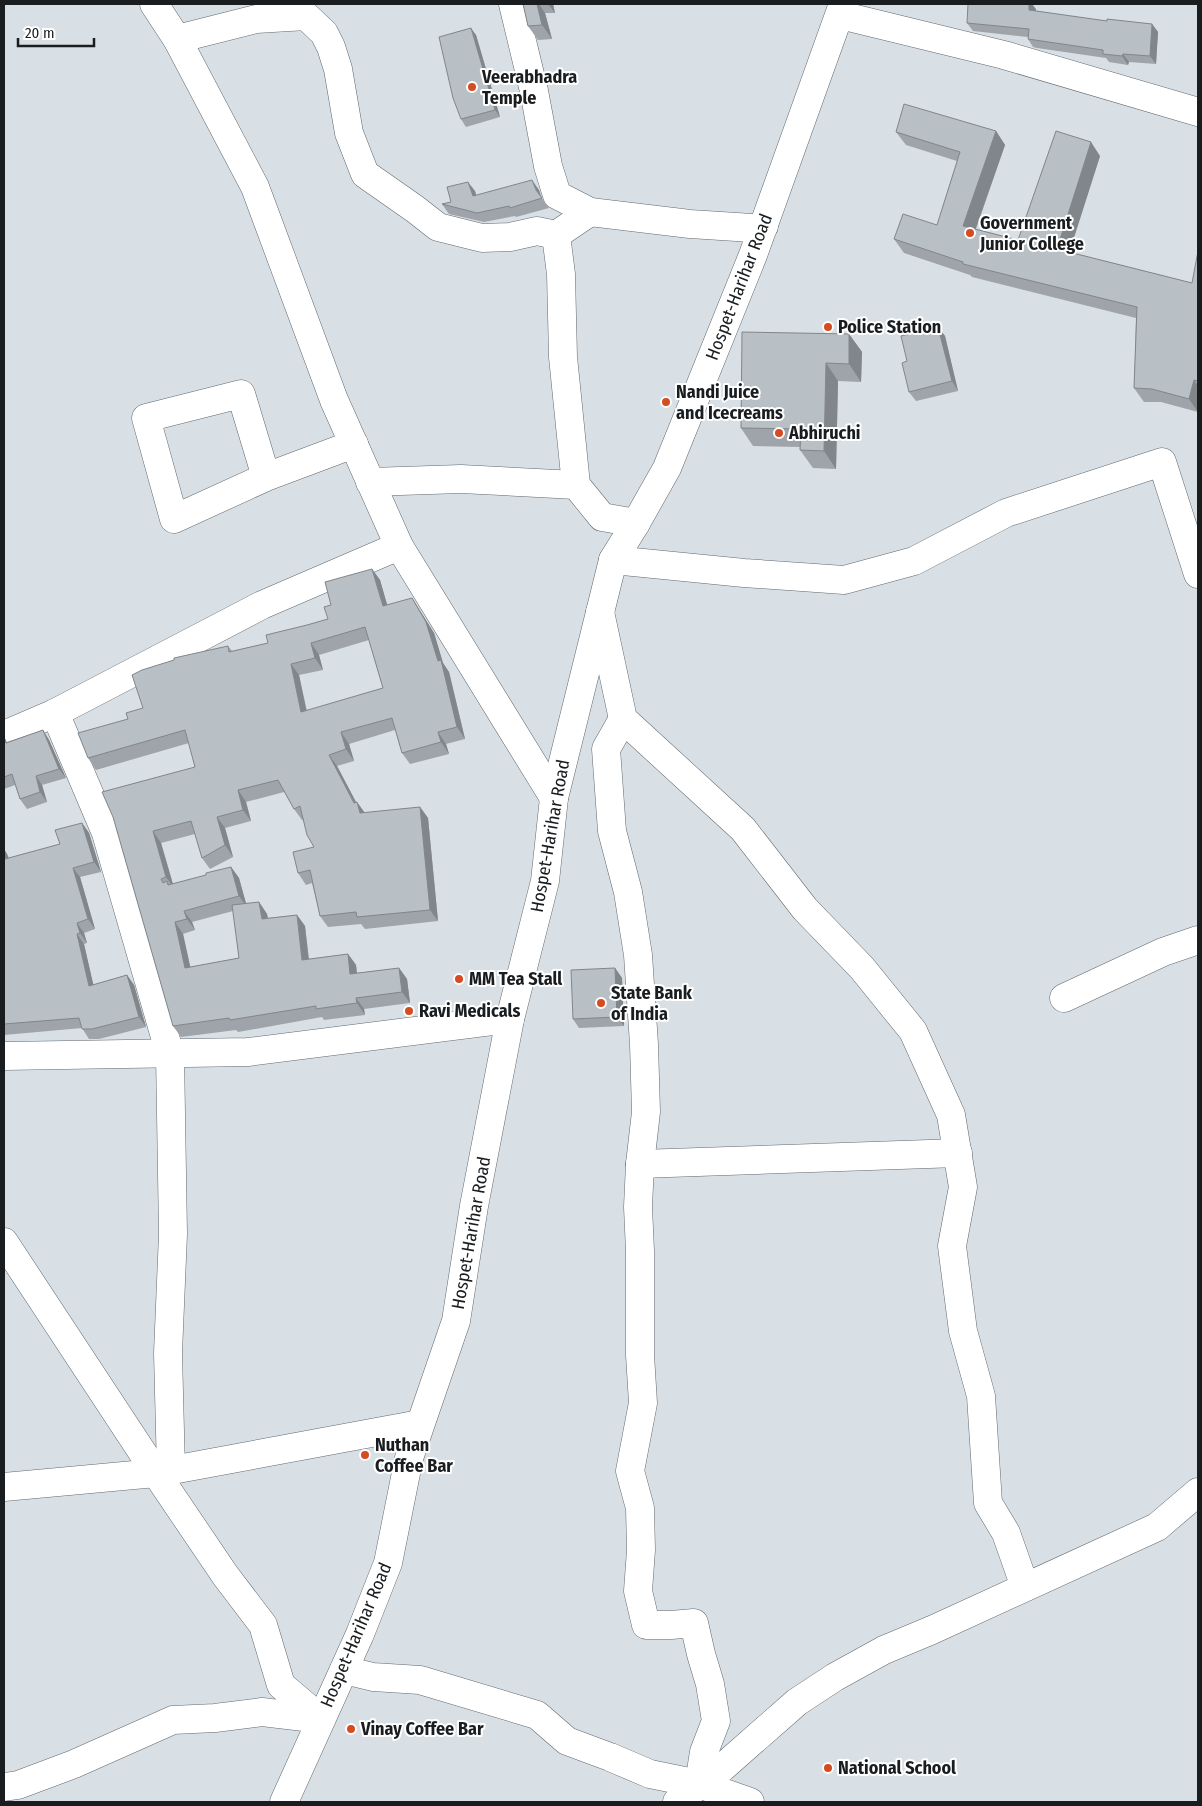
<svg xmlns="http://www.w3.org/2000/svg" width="1202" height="1806" viewBox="0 0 1202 1806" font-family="'Fira Sans Condensed',sans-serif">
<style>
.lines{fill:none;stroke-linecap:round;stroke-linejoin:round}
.minor-casing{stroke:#62696e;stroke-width:29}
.major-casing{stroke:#62696e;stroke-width:29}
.minor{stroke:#fff;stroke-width:28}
.major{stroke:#fff;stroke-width:28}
.wall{fill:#9ea4a9;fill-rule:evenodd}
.shaded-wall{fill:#81868a}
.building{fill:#b8bfc5;stroke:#81868a;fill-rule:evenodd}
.poi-dot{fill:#d44c1f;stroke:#fff;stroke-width:2}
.labels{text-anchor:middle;stroke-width:4;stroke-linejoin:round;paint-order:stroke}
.poi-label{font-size:18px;font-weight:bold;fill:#1a1d1f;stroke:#fff;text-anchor:start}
.street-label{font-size:18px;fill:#1a1d1f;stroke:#fff}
</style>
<rect width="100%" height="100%" fill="#d8dfe5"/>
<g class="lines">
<defs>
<g id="minor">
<path d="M154,4L177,39L255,187L334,400L399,546L554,798"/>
<path d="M513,4L534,91L548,166L557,195L590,212"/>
<path d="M177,39L256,19L306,16L324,33L331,47L338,69L349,133L365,174L415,209L438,227L482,238L510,237L537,231L556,235"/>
<path d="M266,477L241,394L146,418L174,519L266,477L354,444"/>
<path d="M370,482L461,479L576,485"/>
<path d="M636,523L602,517L576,485L563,357L561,274L556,235L590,212L690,224L752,228L764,226"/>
<path d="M613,560L744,573L844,580L914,561L1006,513L1162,462L1198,574"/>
<path d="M600,612L623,719L743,829L805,909L862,968L913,1031L951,1115L963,1187L952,1246L963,1331L981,1396L988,1503L1006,1533L1025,1587"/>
<path d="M55,713L106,833L170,1054L173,1234L168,1353L171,1471"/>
<path d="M623,719L606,749L612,831L628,892L638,955L644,1044L646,1112L640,1164L638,1207L640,1251V1355L643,1403L630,1471L640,1508L641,1550L638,1591L646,1625H671L694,1623L701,1654L710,1684L716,1721L704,1752L699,1784L750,1802"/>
<path d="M4,735L55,713L262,605L399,546"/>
<path d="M1064,998L1163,952L1198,940"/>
<path d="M4,1056L248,1052L510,1019"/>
<path d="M640,1164L958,1153"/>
<path d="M4,1242L156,1473L225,1575L263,1625L281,1685L321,1719L262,1712L215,1718L173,1720L74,1764L18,1785L4,1787"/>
<path d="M4,1487L156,1473L420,1424"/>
<path d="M344,1670L373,1677L420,1680L537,1715L567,1741L610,1757L650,1774L699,1784"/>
<path d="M677,1802L723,1767L797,1702L835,1677L884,1650L932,1630L1157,1527L1198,1492"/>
</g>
<g id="major">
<path d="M840,15L1004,55L1198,112"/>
<path d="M284,1802L360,1634L388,1563L409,1458L456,1321L474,1206L510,1019L545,881L554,798L613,560L636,523L667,468L753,255L843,4"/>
</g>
</defs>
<use href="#minor" class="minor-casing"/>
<use href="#major" class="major-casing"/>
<use href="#minor" class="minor"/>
<use href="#major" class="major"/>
</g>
<g class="wall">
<path d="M523,4H553L555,13H545L552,39L538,40L528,26Z"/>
<path d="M1036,9L1035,11L1107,21L1152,24L1158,32L1156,64L1129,62L1128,65L1109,62L1106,58L1037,48L1033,47L1028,39V37L973,31L967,23Z"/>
<path d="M476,35L500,117L466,127L461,119Z"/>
<path d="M996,131L1005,145L976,229L1018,240L1100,156L1069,252L1192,283L1198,251V412L1161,402H1144L1134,388L1136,318L972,277L970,275L904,253L894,239L937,225L957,161L906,145L896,132Z"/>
<path d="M539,190L542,198L549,208L516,217L515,216L484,222L449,214L442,204L451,202L475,191L476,195Z"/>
<path d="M938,327L945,336L958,391L916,401L909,392L907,361Z"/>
<path d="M849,334L862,352L861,382L838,381L836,469L813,468L800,450V447L753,446L741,428Z"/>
<path d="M372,569L380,580L387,605L412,598L434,633L443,663L449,672L465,739L446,744L449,754L410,764L402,753L395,730L349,744L354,761L337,766L356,802L364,813L420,807L428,818L438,921L365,929L361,924L328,927L320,916L312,883L306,885L298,873L314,847L303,820H302L294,809L284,792L246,802L251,821L225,828L233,857L210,869L202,858L195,834L161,843L173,884L206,875L231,867L239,878L246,904L259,902L267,914L268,918L297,915L305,926L309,959L348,954L356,965L357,973L399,968L407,979L410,1003L364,1009L365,1015L324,1020L322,1017L238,1032L236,1030L181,1037L173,1026L113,817L195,767L189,743L96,770L88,758L128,719L228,646L232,651L268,643L307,625L328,619L331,605ZM369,640L383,688L307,711L299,675L323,670L319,655ZM233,911L239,958L190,967L183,934L195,930L192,922Z"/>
<path d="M43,730L49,740L66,778L42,785L47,802L27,809L20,799L15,785L4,789V739H5L7,742Z"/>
<path d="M82,823L89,833L101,872L80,877L95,929L84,933L87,943L84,944L93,985L127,975L134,985L146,1027L99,1039H89L82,1028L4,1035V849L7,854L9,858L60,844Z"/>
<path d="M615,968L622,978L624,1026L579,1028L573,1019Z"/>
</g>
<g class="shaded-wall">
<path d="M537,4H539L545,13L552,39L542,25Z"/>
<path d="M548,4H553L555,13Z"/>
<path d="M1029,4H1032L1036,9L1035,19L1029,10Z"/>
<path d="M1152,24L1158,32L1156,64L1150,56Z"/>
<path d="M471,28L476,35L500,117L495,110Z"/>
<path d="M1123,54L1129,62L1128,65L1122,56Z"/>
<path d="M996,131L1005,145L972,239L963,226Z"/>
<path d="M1091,142L1100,156L1066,263L1057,249Z"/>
<path d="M532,180L539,190L542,200L536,190Z"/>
<path d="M468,182L475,191L479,205L473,196Z"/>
<path d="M938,327L945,336L958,391L952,381Z"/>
<path d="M849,334L862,352L861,382L849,364Z"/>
<path d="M826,363L838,381L836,469L824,451Z"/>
<path d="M1194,380L1198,386V412L1189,399Z"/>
<path d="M372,569L380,580L391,618L383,606Z"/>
<path d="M412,598L434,633L443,663L449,672L465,739L457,727L438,661Z"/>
<path d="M311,643L319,655L323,670L315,658Z"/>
<path d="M291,664L299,675L309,724L301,712Z"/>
<path d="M43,730L49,740L66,778L59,769Z"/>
<path d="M341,732L349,744L354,761L346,749Z"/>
<path d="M438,732L446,744L449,754L441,742Z"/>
<path d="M329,755L337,766L358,806L357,802L365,813H360Z"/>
<path d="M36,776L42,785L47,802L40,792Z"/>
<path d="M238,790L246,802L251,821L243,810Z"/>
<path d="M420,807L428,818L438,921L430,910Z"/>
<path d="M217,817L225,828L233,857L225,845Z"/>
<path d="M82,823L89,833L101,872L94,862Z"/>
<path d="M153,831L161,843L174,888L166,877Z"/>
<path d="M4,849L7,854L12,869L5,859Z"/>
<path d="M231,867L239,878L247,907L239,896Z"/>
<path d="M73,868L80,877L95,929L88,919Z"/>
<path d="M259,902L267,914L270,931L262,919Z"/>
<path d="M184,911L192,922L195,930L187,919Z"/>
<path d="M297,915L305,926L310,972L302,960Z"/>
<path d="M175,922L183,934L193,979L185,968Z"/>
<path d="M77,923L84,933L87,943L80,933Z"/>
<path d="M77,934L84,944L96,996L89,986Z"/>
<path d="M348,954L356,965L358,986L350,974Z"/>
<path d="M399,968L407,979L410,1003L402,992Z"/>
<path d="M615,968L622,978L624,1026L617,1017Z"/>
<path d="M127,975L134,985L146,1027L139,1017Z"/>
<path d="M356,998L364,1009L365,1015L357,1003Z"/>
</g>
<g class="building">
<path d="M523,4H537L542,25L528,26Z"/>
<path d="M968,4H1029V10L1107,21V19L1152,24L1150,56L1123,54L1122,56L1103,54V50L1028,39L1029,29L967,23Z"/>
<path d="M471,28L495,110L461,119L453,98L439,37Z"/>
<path d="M904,104L996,131L963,226L1018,240L1056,131L1091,142L1057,249L1192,283L1198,251V381L1194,380L1189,399L1152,389L1134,388L1137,307L963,264V262L894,239L903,214L937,225L960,152L896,132Z"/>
<path d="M532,180L536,190L542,198L510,208L509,206L477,213L442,204L451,202L447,187L468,182L473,196Z"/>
<path d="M938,327L952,381L909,392L902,363L907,361L901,336Z"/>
<path d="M742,332L849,334V364L826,363L824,451L800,450L801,429L741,428Z"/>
<path d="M372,569L383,606L412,598L426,622L438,661L441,660L457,727L438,732L441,742L402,753L392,718L341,732L346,749L329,755L354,803L357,802L360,813L420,807L430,910L357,917L356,912L320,916L310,870L298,873L293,852L314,847L307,835L300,806L294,809L278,780L238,790L243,810L217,817L225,845L202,858L191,821L153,831L166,877L161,879L163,883L167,881L168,885L206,875V873L231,867L239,896L184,911L187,919L175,922L185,968L239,958L232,905L259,902L262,919L297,915L302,960L348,954L350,974L399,968L402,992L356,998L357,1003L316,1009V1006L230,1020L229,1018L173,1026L113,817L102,792L195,767L185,730L88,758L78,733L128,719L126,713L143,708L132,675L142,670L174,660V658L228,646L229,652L268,643L266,635L307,625L328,619L324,607L331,605L325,582ZM365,627L383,688L301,712L291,664L315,658L311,643Z"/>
<path d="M43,730L59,769L36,776L40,792L20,799L12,774L4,777V739H5L6,743Z"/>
<path d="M82,823L94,862L73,868L88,919L77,923L80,933L77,934L89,986L127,975L139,1017L92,1029H82L79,1018L4,1024V856L5,859L60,844L55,830Z"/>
<path d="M615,968L617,1017L573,1019L571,970Z"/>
</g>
<g class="poi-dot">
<circle cx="472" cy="87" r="5"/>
<circle cx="970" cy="233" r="5"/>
<circle cx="828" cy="327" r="5"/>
<circle cx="666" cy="402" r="5"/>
<circle cx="779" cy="433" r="5"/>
<circle cx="459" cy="979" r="5"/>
<circle cx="601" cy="1003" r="5"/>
<circle cx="409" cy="1011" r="5"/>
<circle cx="365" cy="1455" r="5"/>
<circle cx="351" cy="1729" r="5"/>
<circle cx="828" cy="1768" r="5"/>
</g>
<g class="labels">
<g class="poi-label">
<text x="482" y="83">Veerabhadra<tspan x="482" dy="21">Temple</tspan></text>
<text x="980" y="229">Government<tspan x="980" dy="21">Junior College</tspan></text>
<text x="838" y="333">Police Station</text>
<text x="676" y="398">Nandi Juice<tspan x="676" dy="21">and Icecreams</tspan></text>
<text x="789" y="439">Abhiruchi</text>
<text x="469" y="985">MM Tea Stall</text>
<text x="611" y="999">State Bank<tspan x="611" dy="21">of India</tspan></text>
<text x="419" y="1017">Ravi Medicals</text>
<text x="375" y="1451">Nuthan<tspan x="375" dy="21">Coffee Bar</tspan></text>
<text x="361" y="1735">Vinay Coffee Bar</text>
<text x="838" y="1774">National School</text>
</g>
<g class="street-label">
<text transform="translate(739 287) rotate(-69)" y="6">Hospet-Harihar Road</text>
<text transform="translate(550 836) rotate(-80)" y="6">Hospet-Harihar Road</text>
<text transform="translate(471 1233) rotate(-80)" y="6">Hospet-Harihar Road</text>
<text transform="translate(356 1635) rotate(-67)" y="6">Hospet-Harihar Road</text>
</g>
</g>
<rect width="1202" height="1806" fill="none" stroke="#1a1d1f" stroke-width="10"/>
<path d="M18 38v8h76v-8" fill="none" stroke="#1a1d1f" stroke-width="2.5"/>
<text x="25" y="38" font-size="15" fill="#1a1d1f" stroke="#ffffff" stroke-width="4" paint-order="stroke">20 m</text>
</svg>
